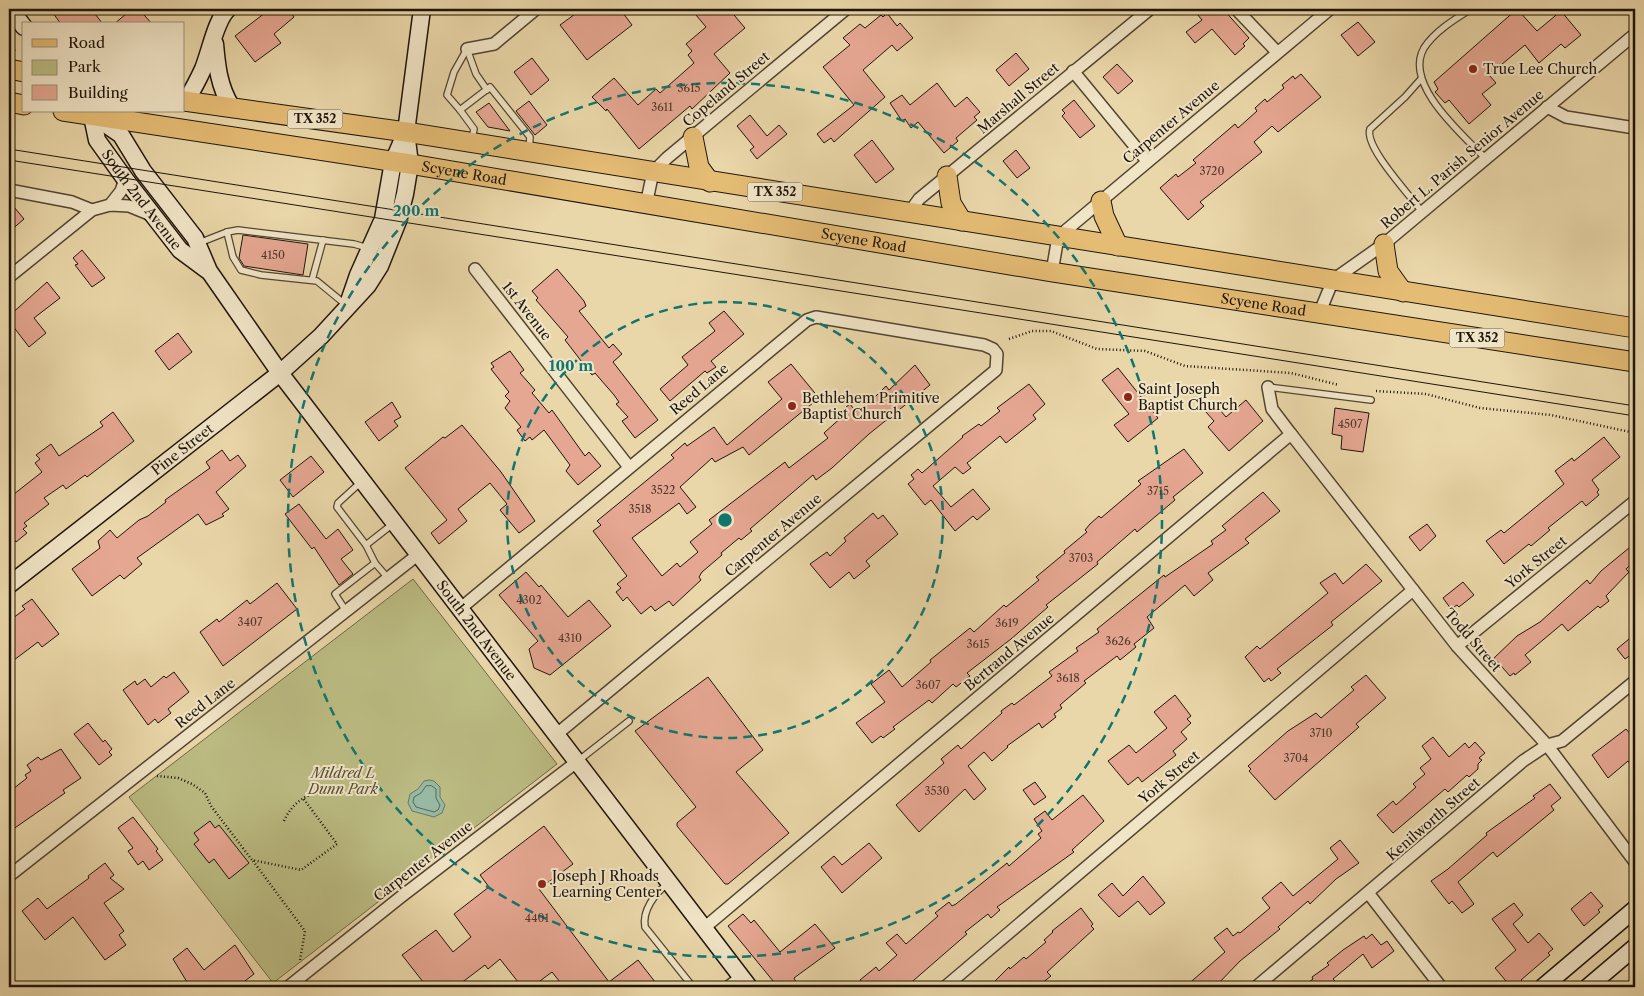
<svg xmlns="http://www.w3.org/2000/svg" width="1644" height="996" viewBox="0 0 1644 996" font-family="'Libre Caslon Text',serif">
<style>
.green{fill:#bcbd84;stroke:#6d6847}
.water{fill:#98baa5;stroke:#677867}
.lines{fill:none;stroke-linecap:round;stroke-linejoin:round}
.shore{stroke:#5b6758;stroke-width:1}
.building{fill:#e6a792;stroke:#1e140a}
.lane-casing{stroke:#514532;stroke-width:8}
.street-casing{stroke:#514532;stroke-width:14}
.secondary-casing{stroke:#1e140a;stroke-width:19}
.primary-casing{stroke:#1e140a;stroke-width:21}
.path{stroke:#1e140a;stroke-width:2.5;stroke-dasharray:1 2.5;stroke-linecap:butt}
.lane{stroke:#f1e5c7;stroke-width:5.5}
.street{stroke:#f1e5c7;stroke-width:11}
.secondary{stroke:#f1e5c7;stroke-width:16}
.primary{stroke:#e5bc74;stroke-width:19}
.tram{stroke:#1e140a;stroke-width:1}
.ring{fill:none;stroke:#0f766e;stroke-width:2.5;stroke-dasharray:9 6}
.poi-dot{fill:#8f2418;stroke:#f1e5c7;stroke-width:2}
.labels{text-anchor:middle;stroke-width:4;stroke-linejoin:round;paint-order:stroke}
.number-label{font-size:11px;fill:#50392c}
.shield{fill:#f1e5c7;stroke:#5d5343;stroke-width:1}
.shield-label{font-size:12px;font-weight:bold;fill:#1e140a}
.poi-label{font-size:14px;fill:#1e140a;stroke:#f1e5c7;text-anchor:start}
.street-label{font-size:14px;fill:#1e140a;stroke:#f1e5c7}
.park-label{font-size:14px;font-style:italic;fill:#554f35;stroke:#f1e5c7}
.centre{fill:#0f766e;stroke:#f1e5c7;stroke-width:2.5}
.ring-label{font-size:15px;text-anchor:middle;font-weight:bold;fill:#0f766e;stroke:#f1e5c7;stroke-width:4;stroke-linejoin:round;paint-order:stroke}
</style>
<rect width="100%" height="100%" fill="#ead7a9"/>
<filter id="stains"><feTurbulence type="fractalNoise" baseFrequency=".004" numOctaves="4"/><feColorMatrix values="0 0 0 0 .2 0 0 0 0 .09 0 0 0 0 .02 0 0 0 .5 -.17"/></filter>
<radialGradient id="worn" r=".72"><stop offset=".6" stop-color="#630" stop-opacity="0"/><stop offset="1" stop-color="#630" stop-opacity=".3"/></radialGradient>
<path class="green" d="M413,579L557,764L273,983L129,797Z"/>
<path class="water" d="M429,780L434,781L440,787V797L445,805L442,813L434,817L412,811L408,803L410,794L418,789L424,781Z"/>
<g class="lines">
<path class="shore" d="M432,786L436,789V798L440,805L438,810L434,812L416,807L413,802L414,797L421,793L426,786Z"/>
</g>
<g class="building">
<path d="M50,9H91L103,24H61Z"/>
<path d="M132,9H139L152,24H114Z"/>
<path d="M270,9H288L294,17L274,34L281,43L255,62L235,36Z"/>
<path d="M582,9H620L632,25L587,60L560,25Z"/>
<path d="M691,9H729L745,28L714,54L730,73L692,109L690,106L639,149L607,109L606,111L592,97L614,78L638,105L656,89L660,93L694,63L688,55L692,51L686,44L706,27Z"/>
<path d="M1193,9H1223L1249,38L1243,44L1245,46L1235,55L1212,29L1195,43L1186,32L1202,20Z"/>
<path d="M1517,9L1537,31L1561,11L1581,35L1565,48L1561,44L1539,63L1525,45L1489,75L1496,83L1482,94L1491,105L1469,124L1449,100L1445,103L1435,92L1438,89L1434,82Z"/>
<path d="M887,13L897,26L900,23L913,38L897,51L892,45L863,70L885,97L834,142L831,138L824,143L817,134L854,105L823,67L850,45L843,38L860,24L865,28L881,15L883,17Z"/>
<path d="M1358,22L1375,42L1358,56L1341,35Z"/>
<path d="M1016,53L1029,69L1009,86L996,70Z"/>
<path d="M532,58L549,80L531,95L514,72Z"/>
<path d="M1117,64L1133,81L1118,94L1103,77Z"/>
<path d="M1301,74L1321,97L1278,132L1272,126L1254,142L1262,152L1200,202L1204,206L1188,220L1160,188L1176,174L1178,177L1196,163L1193,160L1235,124L1238,128L1257,111L1255,108L1265,99L1267,102L1284,88L1282,85L1293,76L1295,79Z"/>
<path d="M937,83L955,107L967,97L980,112L974,117L977,120L956,138L958,141L944,153L918,122L911,128L905,119L902,121L890,103L902,95L910,105Z"/>
<path d="M1074,100L1095,126L1080,138L1062,116L1065,113L1062,110Z"/>
<path d="M529,101L547,125L535,135L516,111Z"/>
<path d="M489,103L510,131L488,127L476,112Z"/>
<path d="M750,115L767,136L779,125L787,134L757,159L750,150L754,147L737,126Z"/>
<path d="M872,140L894,169L876,183L854,155Z"/>
<path d="M1016,150L1030,168L1017,178L1003,161Z"/>
<path d="M9,201L24,219L9,232Z"/>
<path d="M243,235L308,244L303,275L244,266L239,258Z"/>
<path d="M82,250L105,278L92,287L75,265L78,264L73,258Z"/>
<path d="M557,269L584,301L586,306L579,311L609,348L613,344L622,354L613,362L658,420L635,438L622,421L628,417L616,404L619,402L614,395L595,373L592,375L565,340L568,337L536,300L538,298L532,291Z"/>
<path d="M47,282L60,298L34,318L46,333L29,347L9,321V316Z"/>
<path d="M724,311L744,334L711,361L716,367L707,373L705,371L670,401L660,389L688,365L682,357L715,331L709,323Z"/>
<path d="M178,333L192,352L169,370L155,351Z"/>
<path d="M510,351L524,370L520,373L535,390L532,393L549,413L552,410L585,456L589,452L601,466L578,485L566,471L570,465L544,430L532,440L530,437L525,441L517,430L521,427L505,408L510,401L505,396L509,392L491,369L494,367L491,363Z"/>
<path d="M791,364L819,398L749,455L743,447L715,462L712,458L680,487L696,507L687,514L679,503L632,538L662,576L677,563L680,567L698,552L690,542L712,524L709,520L785,462L789,468L828,438L824,433L844,415L841,411L850,404L856,412L861,407L863,409L886,386L889,390L915,365L930,385L869,434L832,468L816,480L813,475L750,529L752,531L741,540L739,538L721,553L722,555L702,572L699,577L701,580L673,606L669,601L655,611L651,606L641,614L627,597L623,601L616,592L621,588L617,584L627,576L593,531L601,525L597,521L674,458L671,455L685,443L687,446L714,427L727,445L782,399L768,382Z"/>
<path d="M1118,368L1158,418L1128,442L1114,425L1129,414L1102,380Z"/>
<path d="M1029,384L1045,404L1033,415L1036,419L1006,443L1000,436L967,463L971,468L963,474L955,467L933,486L951,507L973,489L990,509L977,520L973,516L955,531L931,500L925,505L908,484L914,479L911,475L918,469L922,473L963,437L962,436L979,424L981,426L1000,411L997,408Z"/>
<path d="M1246,400L1263,421L1229,451L1208,427L1214,421L1205,411L1214,403L1226,417Z"/>
<path d="M392,402L401,417L394,421L398,426L379,441L365,422Z"/>
<path d="M1335,408L1369,413L1363,452L1341,449L1342,436L1332,434Z"/>
<path d="M113,412L134,441L87,477L85,475L66,489L63,485L44,498L49,504L24,523L27,526L23,529L27,533L16,542L9,532V498L42,472L35,463L40,459L36,455L51,444L59,456L103,426L100,422Z"/>
<path d="M462,425L501,472L535,521L519,533L500,510L507,504L490,483L458,509L467,521L439,544L431,533L447,520L405,468L443,437L445,438Z"/>
<path d="M1604,437L1620,457L1592,480L1599,490L1597,492L1599,495L1586,506L1582,501L1548,528L1550,530L1531,546L1529,544L1504,564L1486,541L1501,530L1504,533L1564,484L1555,471L1572,458L1574,461Z"/>
<path d="M1184,449L1203,473L1173,497L1175,500L1137,532L1135,529L1097,562L1098,564L1046,605L1048,607L1011,639L967,673L970,676L956,687L953,684L932,703L929,700L893,727L895,729L883,738L881,736L872,743L856,723L885,702L871,684L889,670L902,687L931,662L930,660L970,628L974,632L1004,605L1006,607L1039,580L1036,577L1065,553L1064,551L1087,532L1085,530L1090,524L1099,516L1101,518L1141,484L1138,481Z"/>
<path d="M222,450L230,461L238,455L246,466L216,492L229,509L222,514L224,516L206,525L198,514L137,558L142,564L124,579L120,575L92,596L72,569L100,548L98,541L110,530L117,538L139,520L148,516L166,502L165,500L210,468L206,462Z"/>
<path d="M311,456L324,472L293,497L280,480Z"/>
<path d="M1263,492L1280,511L1245,539L1249,543L1208,573L1213,580L1194,596L1185,585L1147,617L1154,628L1134,644L1136,647L1120,660L1117,656L1084,681L1086,683L1060,705L1062,708L1054,714L1056,717L1042,728L1039,723L1007,746L1008,747L992,761L984,752L968,766L986,789L974,800L965,789L919,832L896,805L944,763L941,759L958,745L961,749L1002,713L1001,711L1012,703L1014,705L1052,676L1049,672L1078,651L1076,648L1099,632L1097,629L1164,575L1165,577L1213,544L1211,541L1226,530L1222,526Z"/>
<path d="M299,504L326,539L338,529L353,550L341,559L353,574L339,585L314,547L312,549L285,514Z"/>
<path d="M873,513L878,519L883,515L898,534L866,561L870,566L854,579L849,572L830,588L810,564L827,552L830,556L846,541L844,538Z"/>
<path d="M1427,524L1436,536L1420,551L1409,537Z"/>
<path d="M1635,543V561L1626,569L1629,572L1606,596L1609,601L1600,608L1598,606L1568,631L1562,624L1525,655L1531,662L1515,675L1514,673L1510,676L1494,658L1517,636L1540,622L1587,580L1590,584L1601,571Z"/>
<path d="M1366,564L1382,581L1331,622L1333,625L1277,669L1281,673L1271,681L1269,678L1264,682L1245,657L1257,646L1260,649L1328,593L1320,583L1335,573L1343,584Z"/>
<path d="M526,572L539,587L541,585L568,617L589,600L611,626L550,675L534,668L529,649L538,641L499,595Z"/>
<path d="M1463,582L1474,595L1459,607L1457,605L1451,609L1443,598Z"/>
<path d="M277,583L297,609L223,666L200,632L217,619L219,622L247,600L250,604Z"/>
<path d="M32,599L59,634L42,647L38,642L14,660L9,652V621L25,609L22,606Z"/>
<path d="M1635,634V652L1625,659L1617,649Z"/>
<path d="M174,672L189,692L168,709L171,713L158,723L155,719L148,725L123,690L135,681L137,685L145,679L151,687L164,676L166,678Z"/>
<path d="M1366,675L1386,698L1356,724L1359,727L1275,800L1249,771L1251,769L1248,766L1288,731L1316,713L1321,718L1354,690L1351,687Z"/>
<path d="M708,677L763,750L736,772L789,833L728,884H725L677,826V823L696,807L635,731Z"/>
<path d="M1175,695L1191,716L1187,719L1191,723L1181,732L1187,739L1173,751L1176,755L1142,782L1138,777L1128,785L1108,761L1129,745L1136,753L1167,728L1154,712Z"/>
<path d="M88,723L103,742L105,740L112,749L109,752L112,755L99,765L74,734Z"/>
<path d="M1626,729L1635,739V770L1628,761L1608,778L1592,755Z"/>
<path d="M1433,737L1449,757L1465,743L1469,748L1475,742L1485,753L1479,758L1482,760L1478,764V769L1469,777L1467,775L1448,792L1445,789L1393,833L1377,815L1393,801L1396,805L1416,787L1413,784L1425,774L1420,768L1431,759L1422,746Z"/>
<path d="M61,749L81,778L63,790L65,793L9,832V792L27,778L25,775L31,771L27,765L38,757L41,760Z"/>
<path d="M1035,782L1046,797L1034,805L1023,790Z"/>
<path d="M1550,784L1561,798L1551,806L1554,810L1497,857L1493,852L1458,882L1474,904L1462,913L1452,901L1449,904L1431,881L1448,869L1487,835L1486,833L1535,798L1533,796Z"/>
<path d="M1083,795L1104,821L1072,850L1074,852L997,907L1000,910L991,918L988,914L965,932L967,934L906,987H866L860,980L876,967L879,971L897,955L886,943L897,934L906,944L938,916L935,913L949,902L952,906L956,904L1007,863L1009,866L1041,838L1038,834L1042,831L1034,819L1045,811L1052,820Z"/>
<path d="M133,817L158,849L156,851L163,860L149,870L143,861L138,865L128,851L133,848L118,828Z"/>
<path d="M210,821L215,828L219,825L249,863L229,879L214,859L209,863L194,844L199,840L194,833Z"/>
<path d="M544,826L573,864L539,889L609,982L638,960L659,987H564L552,972L532,987H522L500,959L488,969L485,965L456,987H427L402,955L436,930L453,952L471,937L454,914L489,887L480,875Z"/>
<path d="M1340,840L1359,863L1336,879L1310,904L1308,901L1278,927L1280,929L1240,961L1215,987H1185L1225,952L1214,938L1227,928L1233,936L1238,932L1240,933L1270,908L1262,898L1281,882L1293,896L1338,859L1330,848Z"/>
<path d="M869,843L882,858L842,893L821,867L834,856L842,865Z"/>
<path d="M105,863L114,875L110,878L124,889L104,903L124,931L119,935L126,945L105,960L73,917L45,940L22,911L38,898L47,909L89,878L88,876Z"/>
<path d="M1143,876L1165,903L1150,915L1138,901L1119,917L1098,895L1112,883L1123,896Z"/>
<path d="M1591,892L1603,906L1598,910L1600,912L1584,926L1571,909Z"/>
<path d="M1514,903L1523,915L1513,924L1528,943L1539,933L1553,949L1548,953L1550,955L1521,980L1523,982L1517,987H1511L1495,968L1516,950L1492,919Z"/>
<path d="M1081,908L1093,924L1091,926L1094,929L1047,972L1051,976L1037,987H989L1009,967L1010,969L1024,957L1026,959L1046,942L1044,940L1053,932L1052,931Z"/>
<path d="M743,914L751,923L754,920L780,952L815,924L835,948L794,978L796,982L790,987H778L728,926Z"/>
<path d="M1372,934L1381,945L1387,941L1394,951L1372,968L1363,954L1333,979L1336,982L1329,987H1302L1313,979L1312,977L1329,965L1327,963L1343,950L1364,936L1366,939Z"/>
<path d="M235,945L254,974L237,987H190L173,959L187,948L204,970Z"/>
</g>
<g class="lines">
<defs>
<g id="lane">
<path d="M1471,9C1455,19 1435,31 1424,48C1403,84 1462,134 1485,158"/>
<path d="M467,49L476,74L487,90"/>
<path d="M1421,79L1405,97L1370,129C1364,147 1410,195 1422,212"/>
<path d="M460,110L447,95L454,72L467,49"/>
<path d="M472,139L474,129L460,110L490,87L530,137L529,150"/>
<path d="M227,232L233,257L241,270L261,275L317,281L345,304"/>
<path d="M199,243L227,232L238,230L354,244L368,248"/>
<path d="M312,280L323,240"/>
<path d="M1268,387L1371,400"/>
<path d="M361,482L338,503L337,507L366,545L375,563"/>
<path d="M366,545L394,523"/>
<path d="M346,611L335,594L375,563L388,578"/>
<path d="M578,761L629,721"/>
<path d="M667,884C655,894 642,910 645,927L693,987"/>
</g>
<g id="street">
<path d="M1236,9L1277,52"/>
<path d="M467,49L494,44L536,9"/>
<path d="M1073,71L1147,161"/>
<path d="M1547,107L1566,117L1635,128"/>
<path d="M9,190L72,202L92,210"/>
<path d="M110,205L121,191L125,179"/>
<path d="M646,205L653,172L667,158L846,9"/>
<path d="M909,213L919,199L1150,9"/>
<path d="M475,269L629,467"/>
<path d="M1052,272L1058,237L1330,9"/>
<path d="M9,277L92,210L110,205L129,206L151,215"/>
<path d="M1319,314L1333,280L1384,244L1635,34"/>
<path d="M1291,434L1457,646L1547,745L1635,862"/>
<path d="M461,608L807,320L816,317L984,345L993,349L997,354L996,370L557,734"/>
<path d="M1457,646L1635,501"/>
<path d="M9,876L420,553"/>
<path d="M1369,894L1441,987"/>
<path d="M704,928L1291,434L1272,409L1268,387"/>
<path d="M288,987L402,896L578,761"/>
<path d="M728,987L741,977"/>
<path d="M945,987L1413,590"/>
<path d="M1256,987L1523,761L1547,745L1562,741L1635,681"/>
</g>
<g id="secondary">
<path d="M10,9L24,27"/>
<path d="M215,44C217,67 219,86 231,106"/>
<path d="M186,101C192,91 198,80 203,69C210,52 216,19 228,9"/>
<path id="s1" d="M92,115L121,135L143,171L195,238L209,271L280,373L749,987"/>
<path id="s2" d="M92,116L97,140L125,179L180,250L207,270"/>
<path d="M349,301L358,275L383,219L393,162L406,132L422,9"/>
<path id="s3" d="M9,585L280,373L321,336L368,285L380,266L398,221L405,194L410,164L406,132"/>
<path d="M1543,987L1635,909"/>
<path d="M1588,987L1635,947"/>
</g>
<g id="primary">
<path d="M9,69L24,72"/>
<path d="M184,101L406,132L1635,328"/>
<path d="M9,102L24,105"/>
<path id="s4" d="M63,111L410,164L1052,272L1635,362"/>
<path d="M693,137L699,167L710,182"/>
<path d="M947,176L951,203L962,221"/>
<path d="M1101,201L1104,216L1118,246"/>
<path d="M1384,244L1388,271L1403,292"/>
</g>
</defs>
<use href="#lane" class="lane-casing"/>
<use href="#street" class="street-casing"/>
<use href="#secondary" class="secondary-casing"/>
<use href="#primary" class="primary-casing"/>
<g class="path">
<path d="M9,46L15,51"/>
<path d="M1009,339L1032,331H1051L1097,349L1145,351L1185,366L1291,373L1339,385"/>
<path d="M1376,391L1426,394L1480,408L1551,415L1635,433"/>
<path d="M157,776L178,778L192,784L205,793L211,806L252,860L301,870L337,844L303,798"/>
<path d="M284,821C292,803 306,793 327,791"/>
<path d="M253,861L305,931L300,960"/>
</g>
<use href="#lane" class="lane"/>
<use href="#street" class="street"/>
<use href="#secondary" class="secondary"/>
<use href="#primary" class="primary"/>
<g class="tram">
<path d="M9,149L1635,406"/>
<path d="M9,160L1635,416"/>
</g>
</g>
<g class="ring">
<circle cx="725" cy="520" r="218"/>
<circle cx="725" cy="520" r="437"/>
</g>
<g class="poi-dot">
<circle cx="1473" cy="69" r="5"/>
<circle cx="1128" cy="397" r="5"/>
<circle cx="792" cy="406" r="5"/>
<circle cx="542" cy="884" r="5"/>
</g>
<g class="labels">
<g class="number-label">
<text x="689" y="92">3615</text>
<text x="662" y="111">3611</text>
<text x="1212" y="175">3720</text>
<text x="273" y="259">4150</text>
<text x="1350" y="428">4507</text>
<text x="663" y="494">3522</text>
<text x="1158" y="495">3715</text>
<text x="640" y="513">3518</text>
<text x="1081" y="562">3703</text>
<text x="529" y="604">4302</text>
<text x="250" y="626">3407</text>
<text x="1007" y="627">3619</text>
<text x="570" y="642">4310</text>
<text x="1118" y="645">3626</text>
<text x="978" y="648">3615</text>
<text x="1068" y="682">3618</text>
<text x="928" y="689">3607</text>
<text x="1321" y="737">3710</text>
<text x="1296" y="762">3704</text>
<text x="937" y="795">3530</text>
<text x="537" y="922">4401</text>
</g>
<g class="shield">
<rect x="287.5" y="109.5" width="55" height="19" rx="4"/>
<rect x="747.5" y="182.5" width="55" height="19" rx="4"/>
<rect x="1449.5" y="328.5" width="55" height="19" rx="4"/>
</g>
<g class="shield-label">
<text x="315" y="123">TX 352</text>
<text x="775" y="196">TX 352</text>
<text x="1477" y="342">TX 352</text>
</g>
<g class="poi-label">
<text x="1483" y="74">True Lee Church</text>
<text x="1138" y="394">Saint Joseph<tspan x="1138" dy="16">Baptist Church</tspan></text>
<text x="802" y="403">Bethlehem Primitive<tspan x="802" dy="16">Baptist Church</tspan></text>
<text x="552" y="881">Joseph J Rhoads<tspan x="552" dy="16">Learning Center</tspan></text>
</g>
<g class="street-label">
<text transform="translate(726 89) rotate(-40)" y="5">Copeland Street</text>
<text transform="translate(1018 98) rotate(-40)" y="5">Marshall Street</text>
<text transform="translate(1171 122) rotate(-40)" y="5">Carpenter Avenue</text>
<text transform="translate(1462 159) rotate(-40)" y="5">Robert L. Parish Senior Avenue</text>
<text dy="5" stroke="none"><textPath href="#s4" startOffset="406">Scyene Road</textPath></text>
<text dy="5" stroke="none"><textPath href="#s2" startOffset="99">South 2nd Avenue</textPath></text>
<text dy="5" stroke="none"><textPath href="#s4" startOffset="811">Scyene Road</textPath></text>
<text dy="5" stroke="none"><textPath href="#s4" startOffset="1216">Scyene Road</textPath></text>
<text transform="translate(527 311) rotate(52)" y="5">1st Avenue</text>
<text transform="translate(699 389) rotate(-40)" y="5">Reed Lane</text>
<text dy="5" stroke="none"><textPath href="#s3" startOffset="220">Pine Street</textPath></text>
<text transform="translate(773 535) rotate(-40)" y="5">Carpenter Avenue</text>
<text transform="translate(1536 562) rotate(-39)" y="5">York Street</text>
<text dy="5" stroke="none"><textPath href="#s1" startOffset="646">South 2nd Avenue</textPath></text>
<text transform="translate(1473 640) rotate(49)" y="5">Todd Street</text>
<text transform="translate(1009 652) rotate(-40)" y="5">Bertrand Avenue</text>
<text transform="translate(205 703) rotate(-38)" y="5">Reed Lane</text>
<text transform="translate(1169 777) rotate(-40)" y="5">York Street</text>
<text transform="translate(1433 819) rotate(-41)" y="5">Kenilworth Street</text>
<text transform="translate(423 861) rotate(-38)" y="5">Carpenter Avenue</text>
</g>
<g class="park-label">
<text x="343" y="778">Mildred L<tspan x="343" dy="16">Dunn Park</tspan></text>
</g>
</g>
<circle cx="725" cy="520" r="8" class="centre"/>
<g class="ring-label">
<text x="416" y="216">200 m</text>
<text x="571" y="371">100 m</text>
</g>
<rect width="1644" height="996" fill="none" stroke="#ead7a9" stroke-width="30"/>
<rect x="10" y="10" width="1624" height="976" fill="none" stroke="#1e140a" stroke-width="2.5"/>
<rect x="15" y="15" width="1614" height="966" fill="none" stroke="#1e140a"/>
<rect x="22" y="22" width="162" height="90" fill="#f1e5c7" stroke="#9d917b"/>
<rect x="32" y="39" width="25" height="8" fill="#e5bc74" stroke="#9d917b"/>
<text x="68" y="48" font-size="15" fill="#1e140a">Road</text>
<rect x="32" y="60" width="25" height="15" fill="#bcbd84" stroke="#9d917b"/>
<text x="68" y="72" font-size="15" fill="#1e140a">Park</text>
<rect x="32" y="85" width="25" height="15" fill="#e6a792" stroke="#9d917b"/>
<text x="68" y="98" font-size="15" fill="#1e140a">Building</text>
<rect width="100%" height="100%" filter="url(#stains)"/>
<rect width="100%" height="100%" fill="url(#worn)"/>
</svg>
